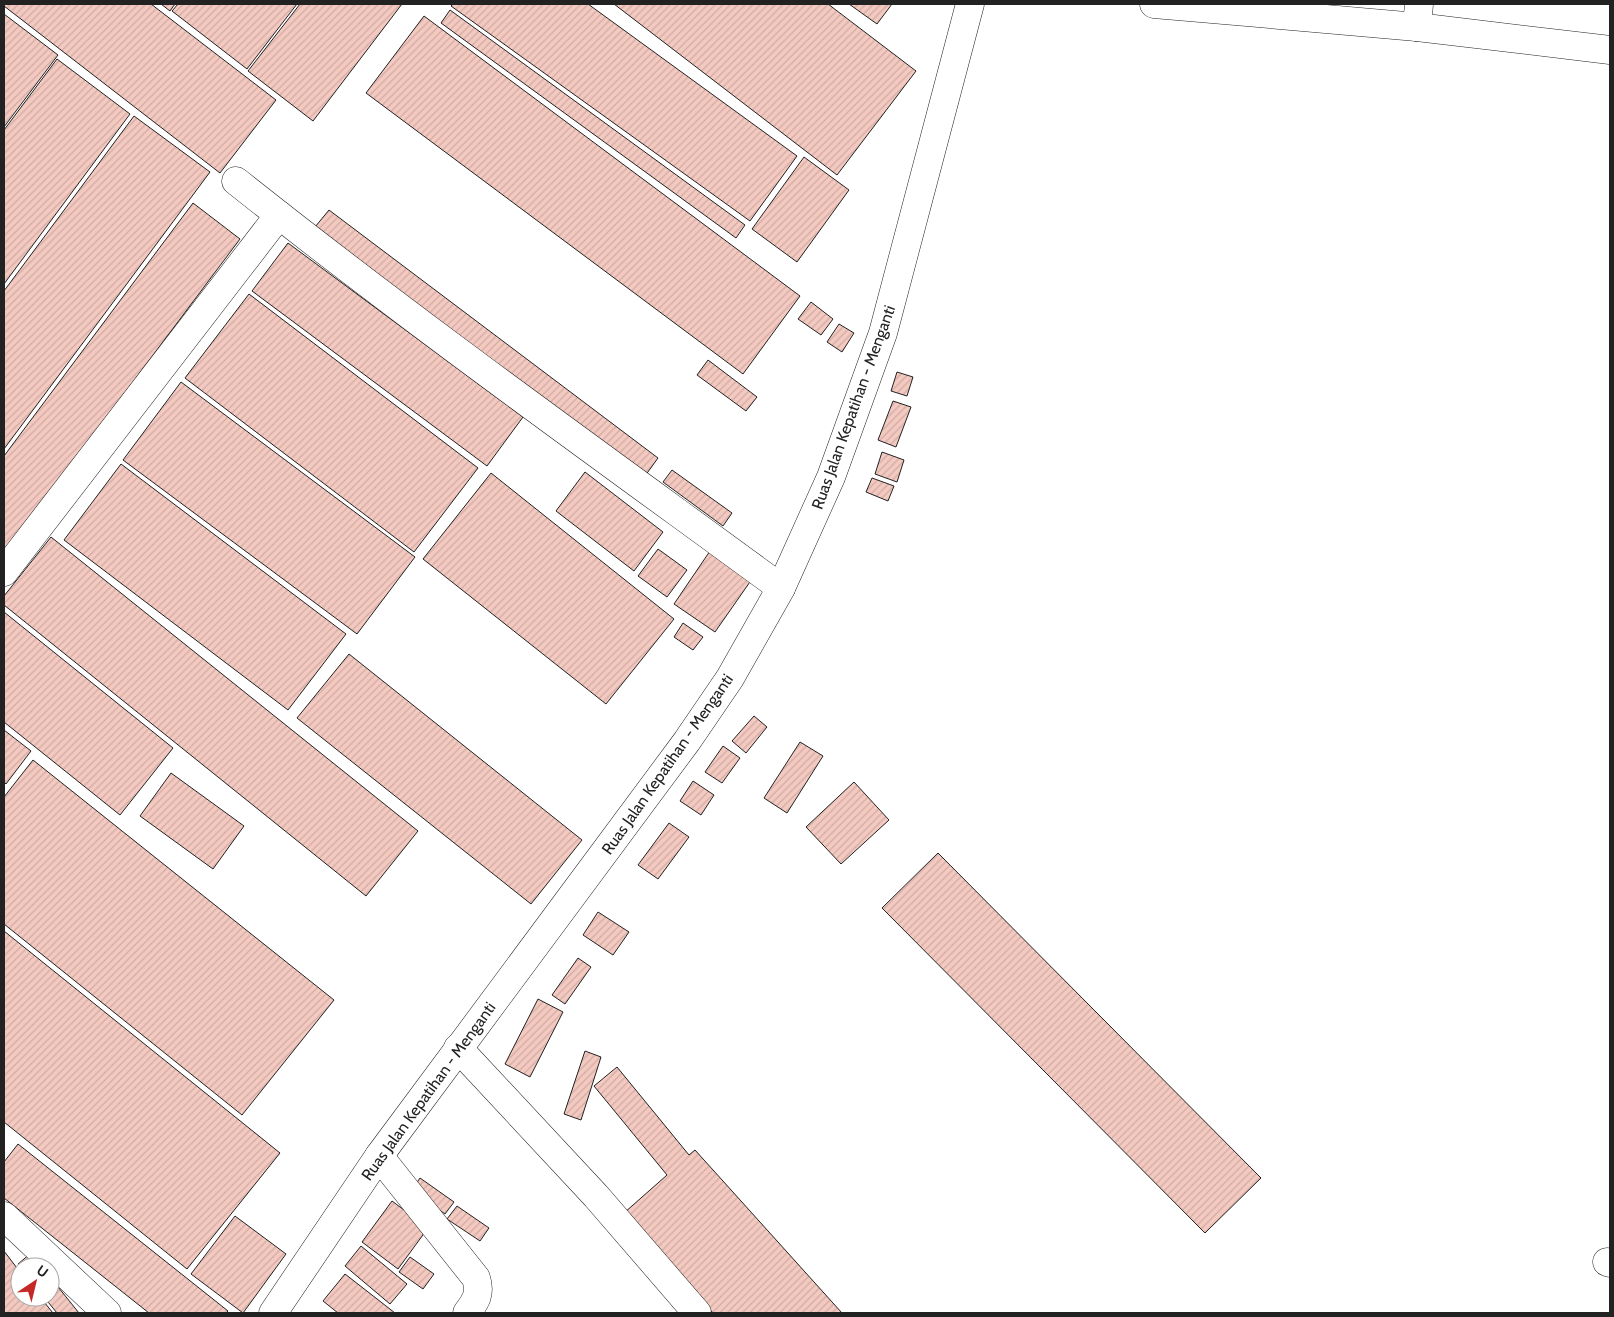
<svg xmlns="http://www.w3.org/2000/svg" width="1614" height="1317" viewBox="0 0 1614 1317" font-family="Cabin,sans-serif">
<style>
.building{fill:url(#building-hatch);stroke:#222}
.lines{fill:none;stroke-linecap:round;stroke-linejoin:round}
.minor-casing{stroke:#222;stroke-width:29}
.major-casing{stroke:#222;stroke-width:29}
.minor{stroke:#fff;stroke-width:28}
.major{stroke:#fff;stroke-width:28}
.labels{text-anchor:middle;stroke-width:4;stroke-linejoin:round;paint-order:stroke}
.street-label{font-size:16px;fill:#222;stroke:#fff}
</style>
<defs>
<pattern id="building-hatch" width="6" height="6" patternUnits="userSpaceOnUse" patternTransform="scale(1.25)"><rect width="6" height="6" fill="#f3c9c0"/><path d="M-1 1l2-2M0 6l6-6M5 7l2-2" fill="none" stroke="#d0aca5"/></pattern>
</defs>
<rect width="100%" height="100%" fill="#fff"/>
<g class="building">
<path d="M4,4H151L276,100L220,173L4,6Z"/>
<path d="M161,4H175L170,11Z"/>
<path d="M178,4H297L247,69L172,11Z"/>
<path d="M300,4H402L313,121L248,71Z"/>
<path d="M453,4H588L797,156L750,221L451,6Z"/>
<path d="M614,4H828L916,71L837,175Z"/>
<path d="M849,4H892L877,24Z"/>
<path d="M450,10L745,225L736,238L441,23Z"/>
<path d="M4,14L58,55L4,127Z"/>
<path d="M424,16L800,296L743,374L366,93Z"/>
<path d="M57,59L130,114L4,284V130Z"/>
<path d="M134,116L210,172L4,449V291Z"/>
<path d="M804,157L849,190L797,262L752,229Z"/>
<path d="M193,203L240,239L4,554V456Z"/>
<path d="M329,210L658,458L645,476L315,227Z"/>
<path d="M288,243L523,417L487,466L252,291Z"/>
<path d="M249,294L478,468L414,552L185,378Z"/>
<path d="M811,302L833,319L821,335L798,319Z"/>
<path d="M839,324L854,333L842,352L827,342Z"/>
<path d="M708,360L757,397L746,411L697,375Z"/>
<path d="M897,372L913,377L907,396L891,391Z"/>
<path d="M181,382L415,557L357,634L123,460Z"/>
<path d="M893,401L911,407L896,447L878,440Z"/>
<path d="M882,452L904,460L897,482L875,474Z"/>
<path d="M121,464L346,634L288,710L64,540Z"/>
<path d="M672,470L732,513L723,526L663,482Z"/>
<path d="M585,472L663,532L634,571L556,511Z"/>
<path d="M491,473L674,619L606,704L423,559Z"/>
<path d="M872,478L894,486L888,501L866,492Z"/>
<path d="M51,537L418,831L366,896L4,605V596Z"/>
<path d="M658,549L687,570L667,597L638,576Z"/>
<path d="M710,551L752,579L715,632L674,604Z"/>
<path d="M4,612L173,748L120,815L4,722Z"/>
<path d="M683,623L703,637L693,650L674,637Z"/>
<path d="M349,654L582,840L531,904L297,718Z"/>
<path d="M754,716L767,727L746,753L732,741Z"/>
<path d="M4,730L31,751L6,784L4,782Z"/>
<path d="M800,742L823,756L787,813L764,798Z"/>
<path d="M723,746L740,758L722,783L705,772Z"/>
<path d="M33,760L334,1000L242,1115L4,924V797Z"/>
<path d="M171,773L244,826L213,869L140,816Z"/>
<path d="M693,781L714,795L701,815L680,801Z"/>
<path d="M854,782L889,820L841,864L806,827Z"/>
<path d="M669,823L689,837L658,879L638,865Z"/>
<path d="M938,853L1261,1178L1205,1233L882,908Z"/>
<path d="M598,912L629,932L613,955L583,935Z"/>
<path d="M4,931L280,1153L187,1269L4,1122Z"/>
<path d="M578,958L591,967L565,1004L552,995Z"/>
<path d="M538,999L563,1012L530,1077L505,1064Z"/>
<path d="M585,1051L601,1057L581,1120L564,1114Z"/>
<path d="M617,1067L689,1155L695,1150L842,1313H713L624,1213L667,1175L594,1086Z"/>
<path d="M18,1144L228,1311L226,1313H149L4,1198V1162Z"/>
<path d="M420,1178L454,1202L445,1214L412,1190Z"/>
<path d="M392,1201L428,1228L398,1269L362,1242Z"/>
<path d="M457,1206L489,1228L480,1241L447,1219Z"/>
<path d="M235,1216L286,1254L243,1313L191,1274Z"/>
<path d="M361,1246L407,1284L390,1304L345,1266Z"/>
<path d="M4,1251L20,1272V1297H40L53,1313H4Z"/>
<path d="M31,1253L43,1267H21L18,1264Z"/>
<path d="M410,1257L434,1274L423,1289L399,1272Z"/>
<path d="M345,1274L395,1313H338L323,1301Z"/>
<path d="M50,1277L79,1313H57L44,1297H50Z"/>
</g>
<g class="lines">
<defs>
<g id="minor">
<path d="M1154,4L1417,27L1419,4"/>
<path d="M1417,27L1610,50"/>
<path d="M236,181C413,322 598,454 781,588"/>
<path d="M4,572L279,215"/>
<path d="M458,1048L596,1196L697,1313"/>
<path d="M379,1156L476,1278C481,1293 476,1301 467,1313"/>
<path d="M4,1216L107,1313"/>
<path d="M1607,1262L1610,1263"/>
</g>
<path id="major" d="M273,1313L379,1156L687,741L730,678L781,588L831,477L883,333L970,4"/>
</defs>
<use href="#minor" class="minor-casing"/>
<use href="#major" class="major-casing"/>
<use href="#minor" class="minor"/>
<use href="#major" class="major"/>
</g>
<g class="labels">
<g class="street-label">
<text transform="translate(853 407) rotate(-70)" y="6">Ruas Jalan Kepatihan - Menganti</text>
<text transform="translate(667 764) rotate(-55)" y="6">Ruas Jalan Kepatihan - Menganti</text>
<text transform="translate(428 1091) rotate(-54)" y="6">Ruas Jalan Kepatihan - Menganti</text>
</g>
</g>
<rect width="1614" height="1317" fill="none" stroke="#222222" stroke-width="10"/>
<g transform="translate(35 1282) rotate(35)"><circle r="24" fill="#ffffff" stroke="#a7a7a7"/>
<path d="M0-4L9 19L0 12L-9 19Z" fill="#c62828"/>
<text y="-8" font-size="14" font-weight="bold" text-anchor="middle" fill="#222222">U</text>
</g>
</svg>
